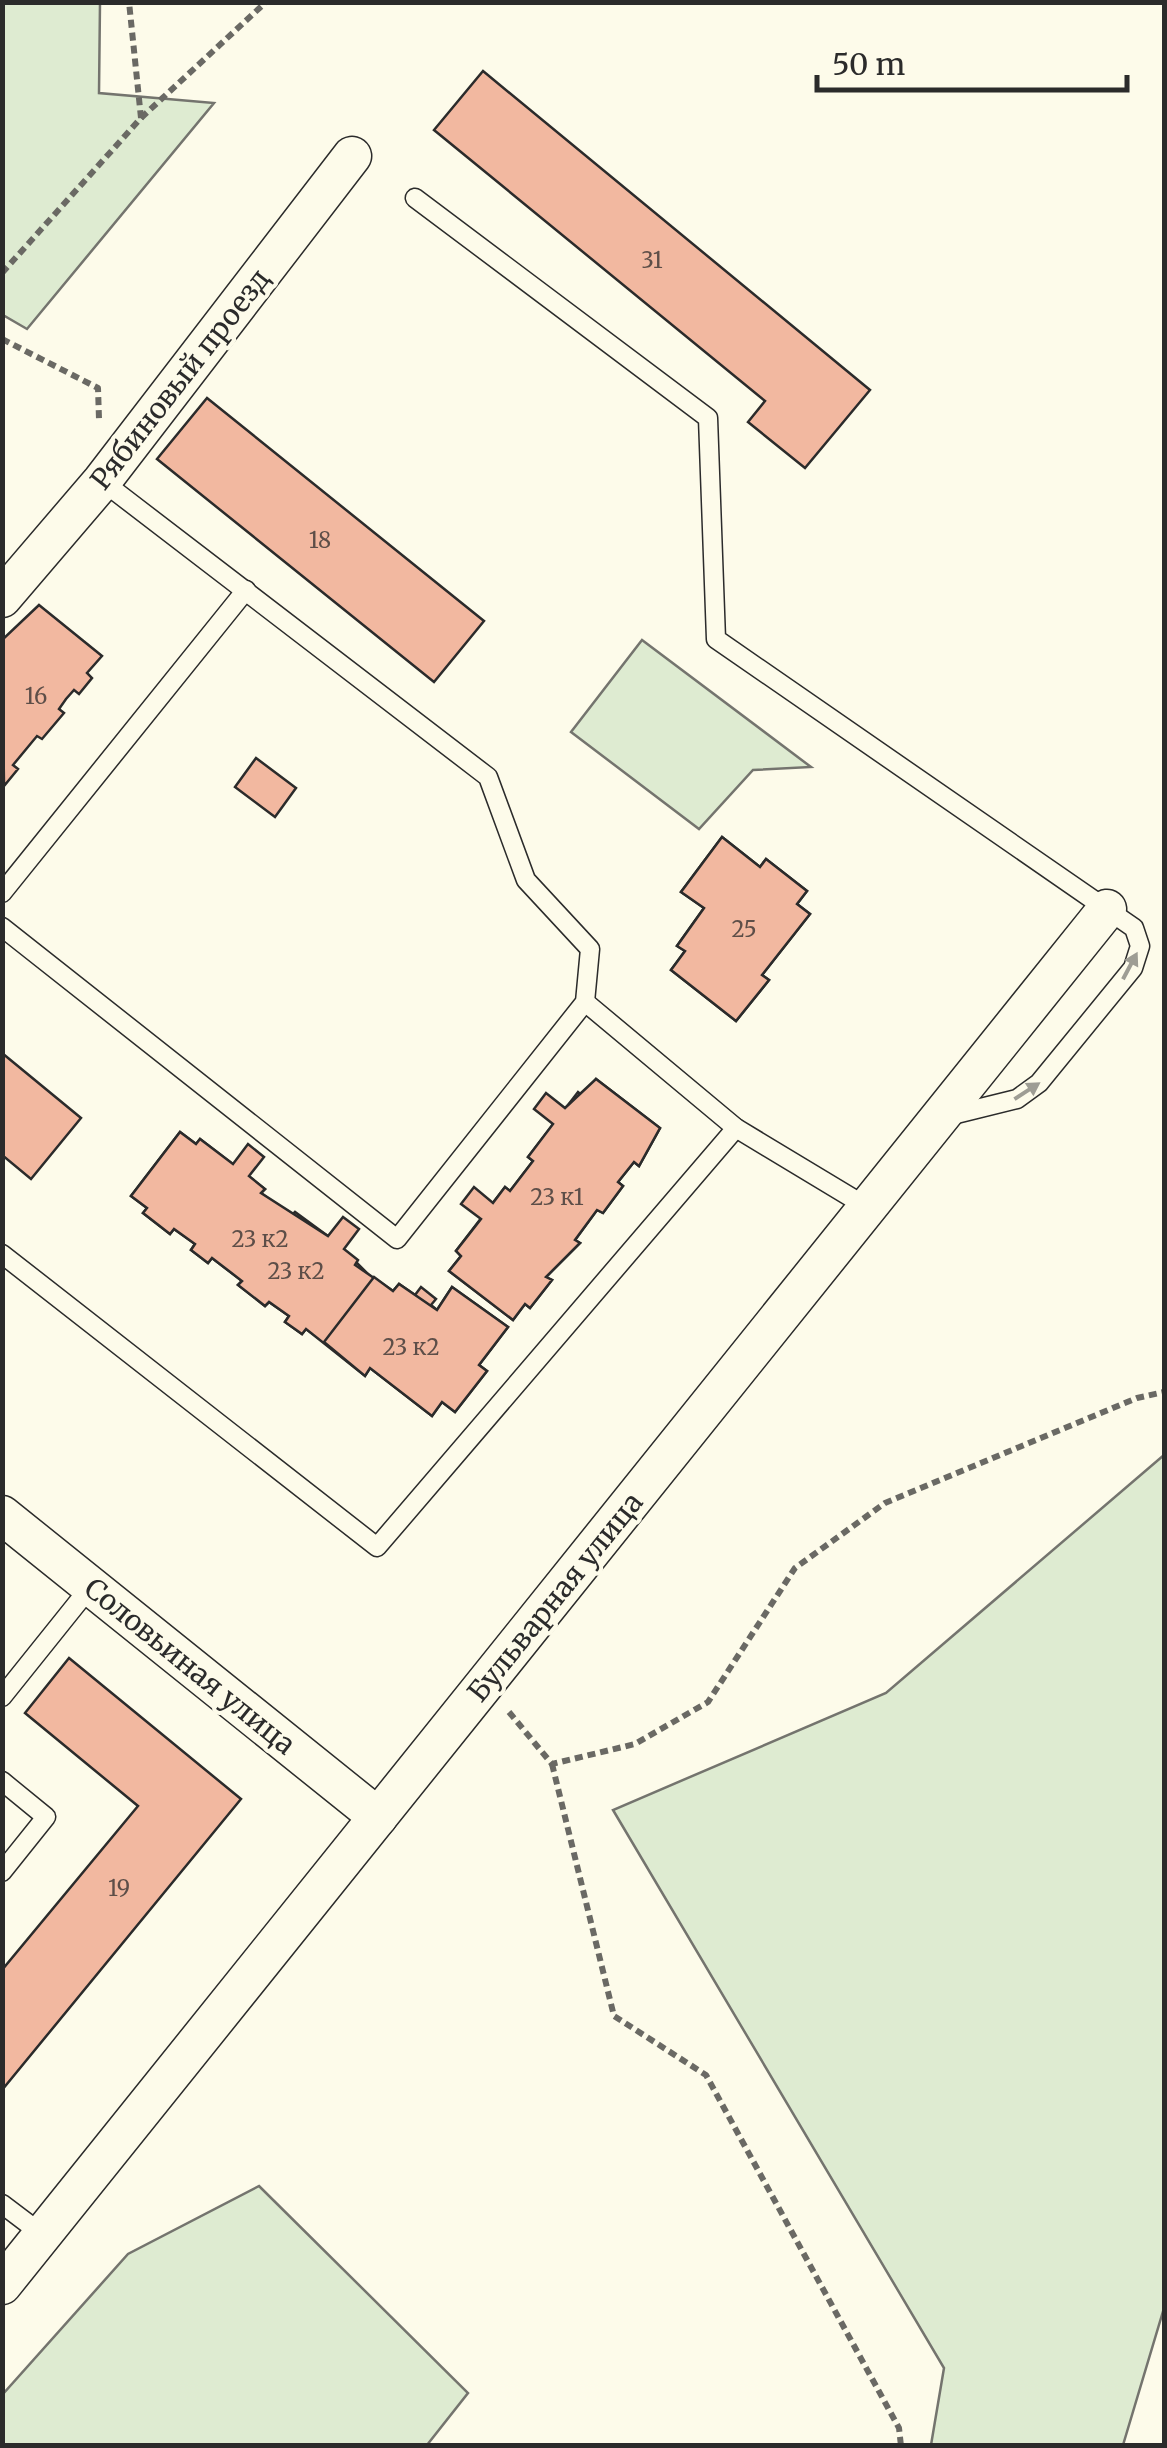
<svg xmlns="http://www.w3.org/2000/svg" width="1167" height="2448" viewBox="0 0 1167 2448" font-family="Merriweather,serif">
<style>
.green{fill:#deebd1;stroke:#74746e;stroke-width:2.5}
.building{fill:#f2b8a0;stroke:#2b2b2b;stroke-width:2.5}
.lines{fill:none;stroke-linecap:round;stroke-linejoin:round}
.lane-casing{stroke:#2b2b2b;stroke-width:21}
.street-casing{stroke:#2b2b2b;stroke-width:41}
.path{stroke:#6a6964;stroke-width:6;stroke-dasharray:8 5;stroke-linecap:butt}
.lane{stroke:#fdfbea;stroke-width:18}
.street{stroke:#fdfbea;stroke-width:38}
.oneway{fill:#9e9d94}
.labels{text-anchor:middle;stroke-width:8;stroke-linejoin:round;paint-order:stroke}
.number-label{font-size:22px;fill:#5d4e48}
.street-label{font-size:28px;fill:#2b2b2b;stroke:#fdfbea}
</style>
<rect width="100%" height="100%" fill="#fdfbea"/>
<g class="green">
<path d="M3,2L100,3L99,93L214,103L27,329L3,315Z"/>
<path d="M642,640L811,767L753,770L699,829L571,732Z"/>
<path d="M1164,1455V2308L1123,2445H931L944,2368L613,1810L886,1693Z"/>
<path d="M259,2186L468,2393L427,2445H3V2394L128,2254Z"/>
</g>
<g class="building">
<path d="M483,71L870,390L805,468L748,422L765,401L434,130Z"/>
<path d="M207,398L484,621L434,682L157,459Z"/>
<path d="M39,605L102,656L87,673L92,678L79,694L74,690L66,699L59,709L64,713L42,739L37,736L13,765L18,769L4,786L2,640Z"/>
<path d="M256,758L296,788L275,817L235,787Z"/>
<path d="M722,837L760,867L766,859L807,891L797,904L810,914L762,975L769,980L736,1021L671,970L685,951L677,946L704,908L681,892Z"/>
<path d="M722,837L760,867L766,859L807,891L797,904L810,914L762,975L769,980L736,1021L671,970L685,951L677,946L704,908L681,892Z"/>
<path d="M2,1053L81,1118L31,1179L2,1155Z"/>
<path d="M596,1079L660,1128L639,1166L634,1162L618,1182L623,1186L603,1213L597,1210L575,1240L580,1243L546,1277L552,1280L530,1308L525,1304L513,1320L449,1271L461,1256L456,1251L505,1187L510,1191L533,1161L528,1157L578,1092L583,1096Z"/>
<path d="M596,1079L660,1128L639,1166L634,1162L618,1182L623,1186L603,1213L597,1210L575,1240L580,1243L546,1277L552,1280L530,1308L525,1304L513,1320L449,1271L461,1256L456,1251L481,1219L461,1204L474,1187L493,1203L505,1187L510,1191L533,1161L528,1157L553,1124L534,1109L546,1093L565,1108Z"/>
<path d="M180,1132L196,1144L200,1139L265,1189L261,1193L291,1216L295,1212L336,1242L373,1279L324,1342L306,1329L302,1334L285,1322L289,1316L269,1302L265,1306L238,1285L242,1281L212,1258L208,1263L191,1250L195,1244L174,1229L170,1234L143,1213L147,1208L131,1196Z"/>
<path d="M180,1132L196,1144L200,1139L233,1164L248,1144L264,1157L249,1176L265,1189L261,1193L328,1236L343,1217L359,1229L344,1249L358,1260L355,1265L393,1291L399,1284L415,1295L421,1287L436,1299L431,1305L437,1310L452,1287L508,1327L479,1365L487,1371L455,1412L442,1402L432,1416L370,1368L365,1376L306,1329L302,1334L285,1322L289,1316L269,1302L265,1306L238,1285L242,1281L212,1258L208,1263L191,1250L195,1244L174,1229L170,1234L143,1213L147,1208L131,1196Z"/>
<path d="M374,1277L393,1291L399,1284L437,1310L452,1287L508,1327L479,1365L487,1371L455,1412L442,1402L432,1416L370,1368L365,1376L324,1342Z"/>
<path d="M69,1658L241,1799L2,2090V1970L138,1806L25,1713Z"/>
</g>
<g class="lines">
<defs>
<g id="lane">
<path d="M415,198L708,418L716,639L1134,928L1140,946L1133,968L1039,1083L1017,1099L948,1116"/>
<path d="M2,893L246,590"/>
<path d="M2,927L397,1239L585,1002L590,949L526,880L488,777L102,481"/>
<path d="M585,1002L736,1128L867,1207"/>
<path d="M2,1254L377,1547L736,1128"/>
<path d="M2,1697L91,1586"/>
<path d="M2,1781L46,1817L2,1872"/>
<path d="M2,2204L43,2235"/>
</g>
<g id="street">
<path d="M2,598L102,481L352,156"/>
<path d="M2,1515L378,1817"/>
<path d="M2,2285L1107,909"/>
</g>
</defs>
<use href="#lane" class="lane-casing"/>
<use href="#street" class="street-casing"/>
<g class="path">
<path d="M141,118L266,2"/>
<path d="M2,273L141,118L129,2"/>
<path d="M2,339L98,388L99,419"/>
<path d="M509,1712L552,1764L635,1744L708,1702L795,1568L885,1503L1137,1398L1164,1392"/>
<path d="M552,1764L614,2016L706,2075L899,2428L901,2446"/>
</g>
<use href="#lane" class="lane"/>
<use href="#street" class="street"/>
</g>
<defs><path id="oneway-solid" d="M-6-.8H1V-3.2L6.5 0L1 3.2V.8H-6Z" transform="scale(2.5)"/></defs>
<g class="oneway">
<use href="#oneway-solid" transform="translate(1130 966) rotate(-62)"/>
<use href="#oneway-solid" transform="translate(1027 1091) rotate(-33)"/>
</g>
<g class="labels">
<g class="number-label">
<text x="652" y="268">31</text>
<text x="320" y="548">18</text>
<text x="36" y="704">16</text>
<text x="744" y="937">25</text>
<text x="557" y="1205">23 к1</text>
<text x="260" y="1247">23 к2</text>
<text x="296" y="1279">23 к2</text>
<text x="411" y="1355">23 к2</text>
<text x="119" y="1896">19</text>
</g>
<g class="street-label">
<text transform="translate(180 379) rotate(-52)" y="10">Рябиновый проезд</text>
<text transform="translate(555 1597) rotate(-51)" y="10">Бульварная улица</text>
<text transform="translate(190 1666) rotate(39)" y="10">Соловьиная улица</text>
</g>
</g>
<rect width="1167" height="2448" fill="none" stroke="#2b2b2b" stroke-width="10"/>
<path d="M817 75v15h310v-15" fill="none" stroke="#2b2b2b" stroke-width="5"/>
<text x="832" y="75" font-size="30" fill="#2b2b2b" stroke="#fdfbea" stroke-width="8" paint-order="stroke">50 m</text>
</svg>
